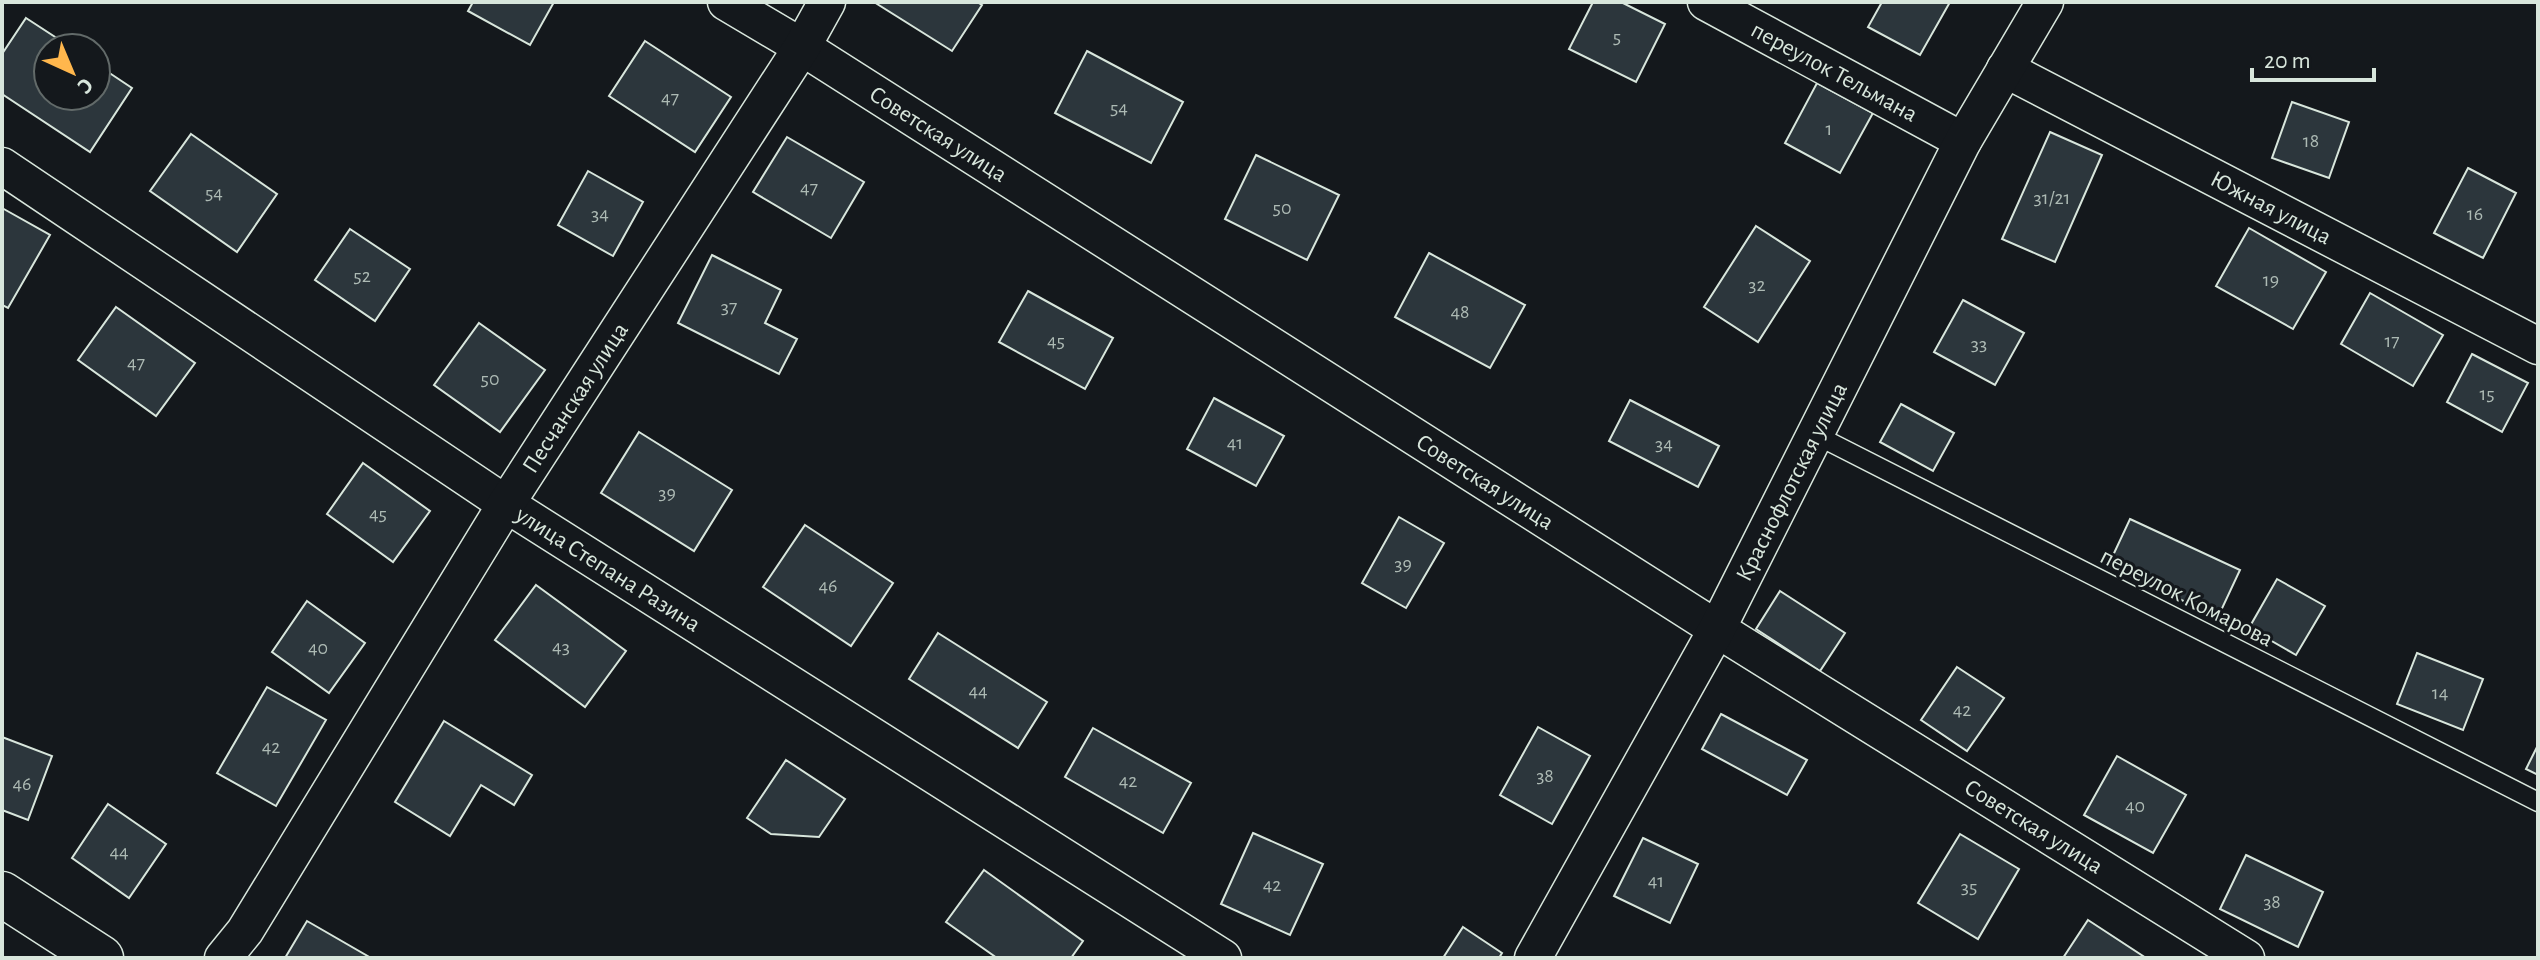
<svg xmlns="http://www.w3.org/2000/svg" width="2540" height="960" viewBox="0 0 2540 960" font-family="'Alegreya Sans',sans-serif">
<style>
.building{fill:#2c363c;stroke:#d8e6dc;stroke-width:2}
.lines{fill:none;stroke-linecap:round;stroke-linejoin:round}
.lane-casing{stroke:#d8e6dc;stroke-width:21}
.street-casing{stroke:#d8e6dc;stroke-width:39}
.secondary-casing{stroke:#d8e6dc;stroke-width:47}
.lane{stroke:#14181c;stroke-width:18}
.street{stroke:#14181c;stroke-width:36}
.secondary{stroke:#14181c;stroke-width:44}
.labels{text-anchor:middle;stroke-width:6;stroke-linejoin:round;paint-order:stroke}
.number-label{font-size:20px;fill:#adbab4}
.street-label{font-size:24px;fill:#d8e6dc;stroke:#14181c}
</style>
<rect width="100%" height="100%" fill="#14181c"/>
<g class="building">
<path d="M473,2H554L530,45L468,11Z"/>
<path d="M874,2H977L982,5L952,51Z"/>
<path d="M1593,2H1621L1665,24L1636,82L1569,49Z"/>
<path d="M1882,2H1950L1920,55L1868,27Z"/>
<path d="M26,18L72,48H48V96H96V64L132,88L90,152L2,94V54Z"/>
<path d="M645,41L731,97L695,152L609,96Z"/>
<path d="M1087,51L1183,102L1151,163L1055,113Z"/>
<path d="M1817,83L1873,113L1840,173L1785,143Z"/>
<path d="M2292,102L2349,122L2329,178L2272,158Z"/>
<path d="M2050,132L2102,155L2055,262L2002,239Z"/>
<path d="M191,134L277,194L237,252L150,191Z"/>
<path d="M787,137L864,182L831,238L753,192Z"/>
<path d="M1256,155L1339,195L1307,260L1225,219Z"/>
<path d="M2468,168L2516,193L2483,258L2434,233Z"/>
<path d="M588,171L643,202L613,256L558,225Z"/>
<path d="M2,208L50,235L8,308L2,305Z"/>
<path d="M1756,226L1810,261L1758,342L1704,307Z"/>
<path d="M2249,228L2326,272L2293,329L2216,286Z"/>
<path d="M350,229L410,269L375,321L315,280Z"/>
<path d="M1429,253L1525,305L1490,368L1395,317Z"/>
<path d="M712,255L781,290L765,323L797,339L779,374L678,323Z"/>
<path d="M1028,291L1113,338L1085,389L999,342Z"/>
<path d="M2370,293L2443,335L2413,386L2341,344Z"/>
<path d="M1963,300L2024,333L1995,385L1934,352Z"/>
<path d="M116,307L195,363L156,416L78,360Z"/>
<path d="M479,323L545,370L500,432L434,385Z"/>
<path d="M2472,354L2528,383L2502,432L2447,402Z"/>
<path d="M1214,398L1284,436L1256,486L1187,449Z"/>
<path d="M1630,400L1719,446L1698,487L1609,441Z"/>
<path d="M1901,404L1954,433L1933,471L1880,442Z"/>
<path d="M639,432L732,490L694,551L601,493Z"/>
<path d="M363,463L430,511L393,562L327,514Z"/>
<path d="M1399,517L1444,543L1406,608L1362,583Z"/>
<path d="M2130,519L2240,570L2218,617L2108,566Z"/>
<path d="M805,525L893,583L851,646L763,587Z"/>
<path d="M2277,579L2325,606L2296,655L2249,628Z"/>
<path d="M536,585L626,651L585,707L495,640Z"/>
<path d="M1780,591L1845,633L1820,671L1756,629Z"/>
<path d="M307,601L365,643L329,693L272,652Z"/>
<path d="M938,633L1047,702L1018,748L909,679Z"/>
<path d="M2417,653L2483,679L2463,730L2397,704Z"/>
<path d="M1957,667L2004,698L1967,751L1921,720Z"/>
<path d="M267,687L326,720L276,806L217,773Z"/>
<path d="M1721,714L1807,760L1787,795L1702,749Z"/>
<path d="M444,721L532,775L514,805L481,785L450,836L395,802Z"/>
<path d="M1538,727L1590,756L1552,824L1500,795Z"/>
<path d="M1093,728L1191,783L1163,833L1065,777Z"/>
<path d="M2,737L52,756L28,820L2,810Z"/>
<path d="M2538,745V775L2526,769Z"/>
<path d="M2117,756L2186,795L2153,853L2084,815Z"/>
<path d="M786,760L845,799L819,837L771,834L747,818Z"/>
<path d="M108,804L166,844L129,898L72,858Z"/>
<path d="M1253,833L1323,864L1290,935L1221,904Z"/>
<path d="M1960,834L2019,869L1978,939L1918,903Z"/>
<path d="M1643,838L1698,864L1670,923L1614,896Z"/>
<path d="M2246,855L2323,892L2298,947L2220,909Z"/>
<path d="M984,870L1083,941L1071,958H997L946,922Z"/>
<path d="M2088,920L2146,958H2063Z"/>
<path d="M307,921L371,958H285Z"/>
<path d="M1463,927L1502,953L1499,958H1443Z"/>
</g>
<g class="lines">
<defs>
<path id="lane" d="M1814,434L2538,802"/>
<g id="street">
<path id="s1" d="M726,2L802,47L1717,629L2246,958"/>
<path id="s2" d="M1706,2L1963,141"/>
<path id="s3" d="M2005,69L2538,346"/>
<path id="s4" d="M2,166L506,504L1223,958"/>
<path id="s5" d="M223,958L245,931L506,504L802,47L827,2"/>
<path id="s6" d="M1533,958L1717,629L1963,141L2045,2"/>
</g>
<path id="secondary" d="M2,894L101,958"/>
</defs>
<use href="#lane" class="lane-casing"/>
<use href="#street" class="street-casing"/>
<use href="#secondary" class="secondary-casing"/>
<use href="#lane" class="lane"/>
<use href="#street" class="street"/>
<use href="#secondary" class="secondary"/>
</g>
<g class="labels">
<g class="number-label">
<text x="1617" y="43">5</text>
<text x="670" y="104">47</text>
<text x="1119" y="114">54</text>
<text x="1829" y="135">1</text>
<text x="2311" y="147">18</text>
<text x="809" y="194">47</text>
<text x="214" y="199">54</text>
<text x="2052" y="204">31/21</text>
<text x="1282" y="214">50</text>
<text x="600" y="220">34</text>
<text x="2475" y="220">16</text>
<text x="362" y="282">52</text>
<text x="2271" y="286">19</text>
<text x="1757" y="291">32</text>
<text x="729" y="313">37</text>
<text x="1460" y="318">48</text>
<text x="1056" y="347">45</text>
<text x="2392" y="347">17</text>
<text x="1979" y="350">33</text>
<text x="136" y="369">47</text>
<text x="490" y="385">50</text>
<text x="2487" y="400">15</text>
<text x="1235" y="449">41</text>
<text x="1664" y="450">34</text>
<text x="667" y="499">39</text>
<text x="378" y="520">45</text>
<text x="1403" y="570">39</text>
<text x="828" y="592">46</text>
<text x="561" y="653">43</text>
<text x="318" y="654">40</text>
<text x="978" y="697">44</text>
<text x="2440" y="699">14</text>
<text x="1962" y="716">42</text>
<text x="271" y="753">42</text>
<text x="1545" y="782">38</text>
<text x="1128" y="787">42</text>
<text x="22" y="790">46</text>
<text x="2135" y="812">40</text>
<text x="119" y="858">44</text>
<text x="1656" y="887">41</text>
<text x="1272" y="891">42</text>
<text x="1969" y="893">35</text>
<text x="2272" y="908">38</text>
</g>
<g class="street-label">
<text dy="8" stroke="none"><textPath href="#s2" startOffset="146">переулок Тельмана</textPath></text>
<text dy="8" stroke="none"><textPath href="#s1" startOffset="250">Советская улица</textPath></text>
<text dy="8" stroke="none"><textPath href="#s3" startOffset="300">Южная улица</textPath></text>
<text dy="8" stroke="none"><textPath href="#s5" startOffset="662">Песчанская улица</textPath></text>
<text dy="8" stroke="none"><textPath href="#s1" startOffset="898">Советская улица</textPath></text>
<text dy="8" stroke="none"><textPath href="#s6" startOffset="542">Краснофлотская улица</textPath></text>
<text dy="8" stroke="none"><textPath href="#s4" startOffset="728">улица Степана Разина</textPath></text>
<text transform="translate(2187 597) rotate(27)" y="8">переулок Комарова</text>
<text dy="8" stroke="none"><textPath href="#s1" startOffset="1546">Советская улица</textPath></text>
</g>
</g>
<rect width="2540" height="960" fill="none" stroke="#d8e6dc" stroke-width="8"/>
<g transform="translate(72 72) rotate(136)"><circle r="38" fill="#14181c" stroke="#626a69" stroke-width="2"/>
<path d="M0-6L14 30L0 20L-14 30Z" fill="#ffb74d"/>
<text y="-12" font-size="22" font-weight="bold" text-anchor="middle" fill="#d8e6dc">С</text>
</g>
<path d="M2252 68v12h122v-12" fill="none" stroke="#d8e6dc" stroke-width="4"/>
<text x="2264" y="68" font-size="24" fill="#d8e6dc" stroke="#14181c" stroke-width="6" paint-order="stroke">20 m</text>
</svg>
